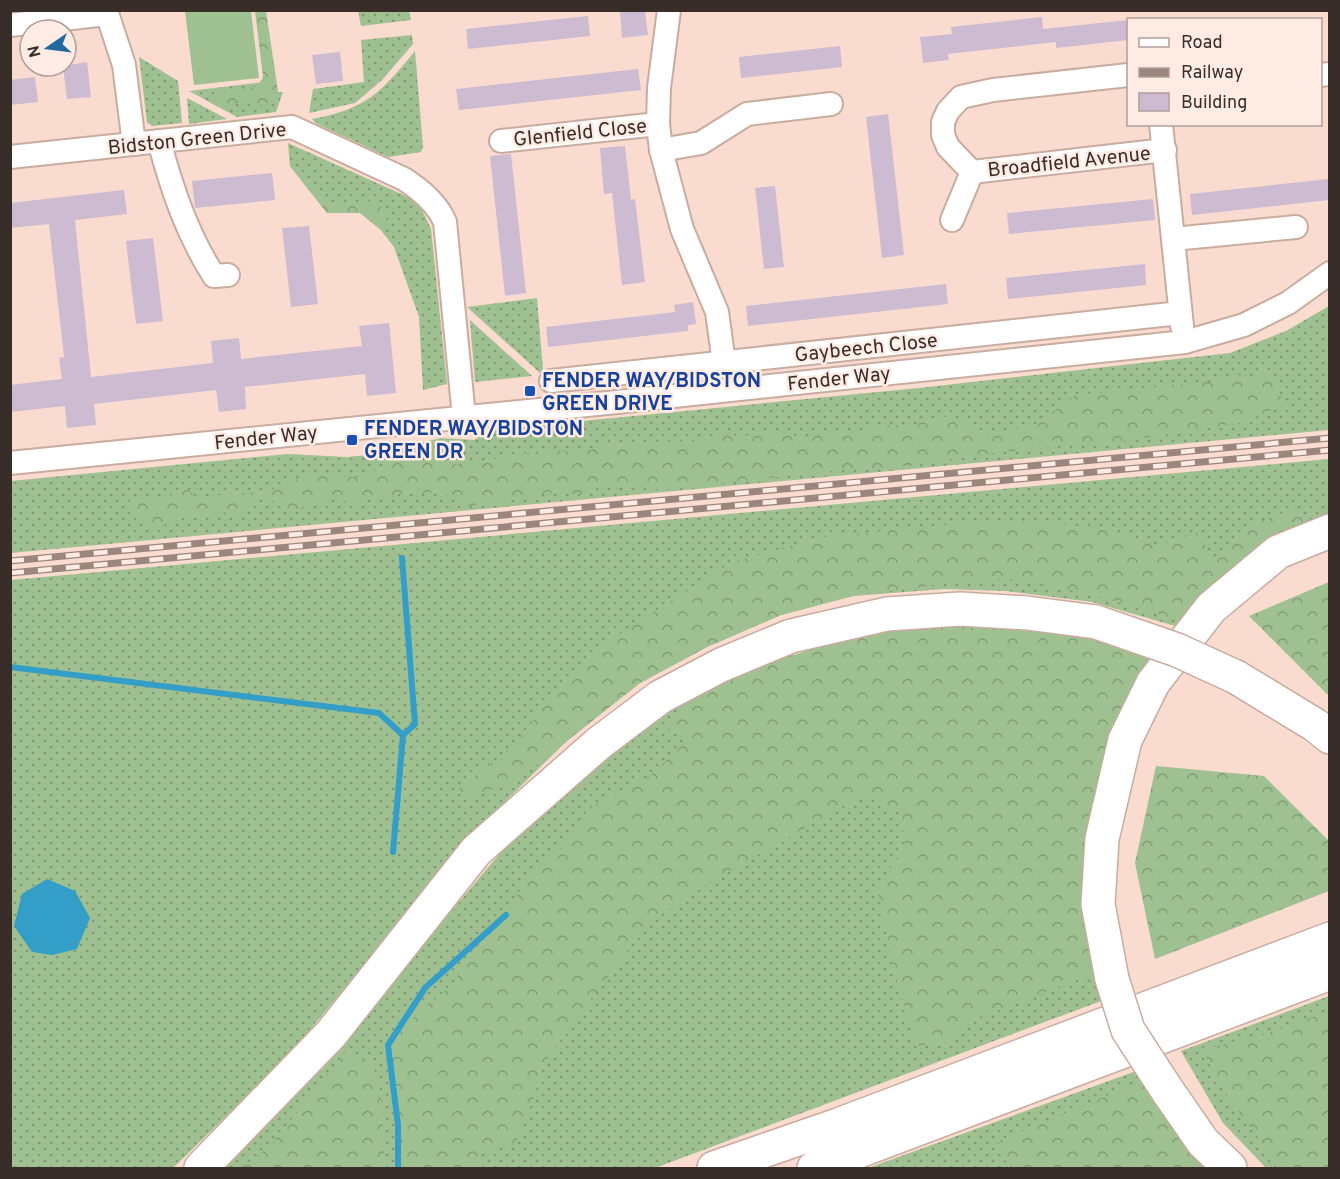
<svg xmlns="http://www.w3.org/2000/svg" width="1340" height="1179" viewBox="0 0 1340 1179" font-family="Overpass,sans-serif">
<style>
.grass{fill:url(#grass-dots)}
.forest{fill:url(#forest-crowns)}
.garden{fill:#9fc090}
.water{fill:#339fc8}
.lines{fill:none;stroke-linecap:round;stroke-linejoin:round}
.stream{stroke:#339fc8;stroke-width:6}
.building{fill:#cdbbd2}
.minor-casing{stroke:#c9aca0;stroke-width:26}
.highway-casing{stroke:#c9aca0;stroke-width:36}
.minor{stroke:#fff;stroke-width:22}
.highway{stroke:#fff;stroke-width:33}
.rail-casing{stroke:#9a867d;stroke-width:7}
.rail{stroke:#feebe4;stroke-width:4.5;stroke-dasharray:14;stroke-linecap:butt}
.highway-bridge-casing{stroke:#c9aca0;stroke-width:36;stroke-linecap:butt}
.highway-bridge{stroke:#fff;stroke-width:33}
.transit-dot{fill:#1a4fb4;stroke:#feebe4;stroke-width:2}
.labels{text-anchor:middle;stroke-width:5;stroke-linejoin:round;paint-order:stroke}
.street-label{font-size:20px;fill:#382d28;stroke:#feebe4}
.transit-label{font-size:20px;font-weight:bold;fill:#164399;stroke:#feebe4;text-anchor:start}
</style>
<defs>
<pattern id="grass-dots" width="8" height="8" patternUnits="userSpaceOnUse" patternTransform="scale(1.5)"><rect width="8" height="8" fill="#9fc090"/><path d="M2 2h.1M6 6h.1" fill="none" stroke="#839c76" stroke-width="1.8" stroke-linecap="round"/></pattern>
<pattern id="forest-crowns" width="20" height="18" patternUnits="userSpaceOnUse" patternTransform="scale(1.5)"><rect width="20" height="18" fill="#9fc090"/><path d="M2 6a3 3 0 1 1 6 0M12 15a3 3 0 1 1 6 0" fill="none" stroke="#839c76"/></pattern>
</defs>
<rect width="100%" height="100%" fill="#f9dbcf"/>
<g class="grass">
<path d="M358,11H409L411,20L361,26Z"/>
<path d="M412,35L413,44L382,80L355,103L309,113L313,89L364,82L361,40Z"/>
<path d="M415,51L423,147L421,152L388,157L317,124L312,119C367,109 381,92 415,51Z"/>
<path d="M139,57L178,81L182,123L152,126L147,122Z"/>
<path d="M273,81L274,92H283L276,112L237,117L189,91Z"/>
<path d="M187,98L227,119L189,124Z"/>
<path d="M288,143L408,197L422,210L431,229L447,384L423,390L419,317L394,247L380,229L360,213H327L290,166Z"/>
<path d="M537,298L543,370L540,373L467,307Z"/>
<path d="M1329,306V430L11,553V481L288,454L347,457L369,455L441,438L474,440L490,430L919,388L1230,353L1286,331Z"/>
<path d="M470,320L532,376L475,382Z"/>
<path d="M1329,459V518L1182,628L1092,602L1006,591L944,589L853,596L781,615L707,647L640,683L573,735L528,779L486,821L287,1057L173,1168H11V580Z"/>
<path d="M791,654L1121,728L1109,998L655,1168H220L252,1141L324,1062L507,845L619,741L692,696Z"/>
<path d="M1329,996V1168H1266L1223,1123L1181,1051Z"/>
<path d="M1139,1070L1211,1168H868Z"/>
</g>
<g class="forest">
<path d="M255,11H266L279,98L259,106L242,103L218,107L208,101L222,93L258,86L263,77Z"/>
<path d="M290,166L329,203L375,201L385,212L387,218L380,229L360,213H327Z"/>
<path d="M1270,370L1285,404L1245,422L1093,446L1081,444L975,455L909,466L830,471L665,490L603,484L588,494L545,493L489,505L465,506L441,492L400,494L349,503L337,497L287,512C270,491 249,499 236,519L222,511L206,517L193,512L176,522L149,528L126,509L131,498L169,497L183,485L196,497L269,491L307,475L358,477L404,459L415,464L438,458L454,464L481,462L514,454L587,449L626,442L702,441L720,434L744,436L767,431L808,438L829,431H867L875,425H914L941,416L966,420L990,436L1038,423L1076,395L1217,381L1235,374L1251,378Z"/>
<path d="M1297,508L1309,526L1222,579L1176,619L1086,593L1011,579L973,580L853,596L781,615L707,647L640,683L518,780L466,799L456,791L511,748L559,689L598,648L732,562L823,537L945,525L1021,521L1104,528L1156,546L1199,532L1213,561L1247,526Z"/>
<path d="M1329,582V696L1249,616Z"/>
<path d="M1034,624L1157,657L1121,728L1101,967L1090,975L965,1023L951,1041L916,1046L895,974L877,890L905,844L900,812L863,795L709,883L647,924L543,1064L535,1094L514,1145L479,1152L481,1168H398V1124L388,1045L411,1020L453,984L473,953L503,921L528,875L565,845L588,809L651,775L691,737L663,727L692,696L850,633L908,626Z"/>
<path d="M1156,766L1264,776L1329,841V891L1155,959L1135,863Z"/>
<path d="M1329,1011V1168H1287L1274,1159L1229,1099L1202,1050L1278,1030Z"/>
<path d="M347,1050L372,1062L381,1094L385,1168H242L270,1146Z"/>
<path d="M1145,1080L1211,1168H1022L1023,1164L1002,1160L998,1141Z"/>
</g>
<path class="garden" d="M185,11H251L259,78L194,85Z"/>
<path class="water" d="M47,879L75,891L90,918L77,949L52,955L32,952L14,926L22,894Z"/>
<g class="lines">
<g class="stream">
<path d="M10,667L379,713L403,735L415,724L402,558"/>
<path d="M393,852L403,735"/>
<path d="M398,1168V1125L388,1045L425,988L506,915"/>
</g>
</g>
<g class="building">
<path d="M645,10L648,35L622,38L620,12Z"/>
<path d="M588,16L590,36L468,49L466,29Z"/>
<path d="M1042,17L1043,29L1128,20V40L1056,48V42L948,54L949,60L923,63L920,37L952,34L951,27Z"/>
<path d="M840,46L842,67L741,78L739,57Z"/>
<path d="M340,52L343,81L316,84L312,55Z"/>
<path d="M87,62L91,97L67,99L63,66Z"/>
<path d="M638,69L641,90L459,110L456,89Z"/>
<path d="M35,77L38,102L10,105V80Z"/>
<path d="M888,114L904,255L882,258L866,117Z"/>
<path d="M625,146L631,200L635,199L645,282L622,285L612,193L604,194L600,148Z"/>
<path d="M511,154L526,293L505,296L490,156Z"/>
<path d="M272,173L275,200L195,208L192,181Z"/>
<path d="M1329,179V200L1192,215L1190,194Z"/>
<path d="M775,186L784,267L764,269L755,188Z"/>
<path d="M124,190L127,214L75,220L91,377L213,363L211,341L239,338L241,359L362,346L359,326L389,323L396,393L367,396L365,374L245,387L246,409L219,412L216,390L94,404L96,425L67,428L65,406L10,412V385L62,379L59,358L64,357L49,224L10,228V203Z"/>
<path d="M1153,199L1155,220L1009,234L1007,213Z"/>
<path d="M309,226L318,304L291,307L282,228Z"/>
<path d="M153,238L163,321L136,324L126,241Z"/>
<path d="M1145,264L1146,285L1008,299L1006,278Z"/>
<path d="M946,284L948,304L748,326L746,306Z"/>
<path d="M693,302L696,324L688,325V331L548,347L546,327L675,312L674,305Z"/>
</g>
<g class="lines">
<defs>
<g id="minor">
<path d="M106,10L124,65L134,144"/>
<path d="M669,10L659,88L658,124L661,150L682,229L717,312L724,363"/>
<path d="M10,25L107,14"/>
<path d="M1128,75L993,90L961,97L948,111L943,122V135L948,147L972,172L1165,150"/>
<path d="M1320,75L1330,74"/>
<path d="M1161,124L1182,326"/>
<path d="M159,141C172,189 187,234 214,276L228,275"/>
<path d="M501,141L658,124"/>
<path d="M661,150L701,143L747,114L831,104"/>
<path d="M10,157L292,127L404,179C421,190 437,203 445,222L464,417"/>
<path d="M952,220L972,172"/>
<path d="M1173,239L1296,227"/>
<path d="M551,381L1180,313"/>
<path d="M10,463L627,401L1185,342L1244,325L1288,303L1330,273"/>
</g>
<g id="highway">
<path d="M1236,677L1315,725L1330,737"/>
<path d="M1112,979L1098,904L1102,839L1125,740L1153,683L1211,608L1278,552L1330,531"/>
<path d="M1167,1090L1203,1142L1230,1168"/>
<path d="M201,1168L331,1034L476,851L599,743L660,697L721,665L791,636L887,614L960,609L1027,613L1096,622"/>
<path d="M714,1168L838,1125L1330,939"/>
<path d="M814,1168L1330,973"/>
</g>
</defs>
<use href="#minor" class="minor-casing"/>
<use href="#highway" class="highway-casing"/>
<use href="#minor" class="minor"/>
<use href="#highway" class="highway"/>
<defs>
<g id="rail">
<path d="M10,561L1330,438"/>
<path d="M10,573L1330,450"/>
</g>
</defs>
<use href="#rail" class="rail-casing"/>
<use href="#rail" class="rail"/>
<defs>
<g id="highway-bridge">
<path d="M1096,622L1177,650L1236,677"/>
<path d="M1112,979L1128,1030L1167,1090"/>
</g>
</defs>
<use href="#highway-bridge" class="highway-bridge-casing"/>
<use href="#highway-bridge" class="highway-bridge"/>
</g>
<g class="transit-dot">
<rect x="524" y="385" width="12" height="12" rx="3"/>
<rect x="346" y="434" width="12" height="12" rx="3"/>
</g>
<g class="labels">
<g class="street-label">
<text transform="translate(580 132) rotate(-6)" y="7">Glenfield Close</text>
<text transform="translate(197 138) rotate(-6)" y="7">Bidston Green Drive</text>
<text transform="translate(1069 161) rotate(-6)" y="7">Broadfield Avenue</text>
<text transform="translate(866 347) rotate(-6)" y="7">Gaybeech Close</text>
<text transform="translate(839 378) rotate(-6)" y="7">Fender Way</text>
<text transform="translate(266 437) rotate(-6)" y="7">Fender Way</text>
</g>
<g class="transit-label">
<text x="542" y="387">FENDER WAY/BIDSTON<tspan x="542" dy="23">GREEN DRIVE</tspan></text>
<text x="364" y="435">FENDER WAY/BIDSTON<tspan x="364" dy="23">GREEN DR</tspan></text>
</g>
</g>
<rect width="1340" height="1179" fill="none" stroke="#382d28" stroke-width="24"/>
<rect x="1127" y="18" width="195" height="108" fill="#feebe4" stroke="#af9f99" stroke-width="1.5"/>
<rect x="1139" y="38" width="30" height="9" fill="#ffffff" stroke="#af9f99" stroke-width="1.5"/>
<text x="1181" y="48" font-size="18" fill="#382d28">Road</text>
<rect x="1139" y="68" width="30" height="9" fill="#9a867d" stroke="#af9f99" stroke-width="1.5"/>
<text x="1181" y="78" font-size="18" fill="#382d28">Railway</text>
<rect x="1139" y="93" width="30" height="18" fill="#cdbbd2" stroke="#af9f99" stroke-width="1.5"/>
<text x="1181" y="108" font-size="18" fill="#382d28">Building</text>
<g transform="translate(48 48) rotate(256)"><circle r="28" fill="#feebe4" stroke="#af9f99" stroke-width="1.5"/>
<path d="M0-4.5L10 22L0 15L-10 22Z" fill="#21699d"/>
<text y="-9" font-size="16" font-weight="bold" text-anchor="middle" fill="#382d28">N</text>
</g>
</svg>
